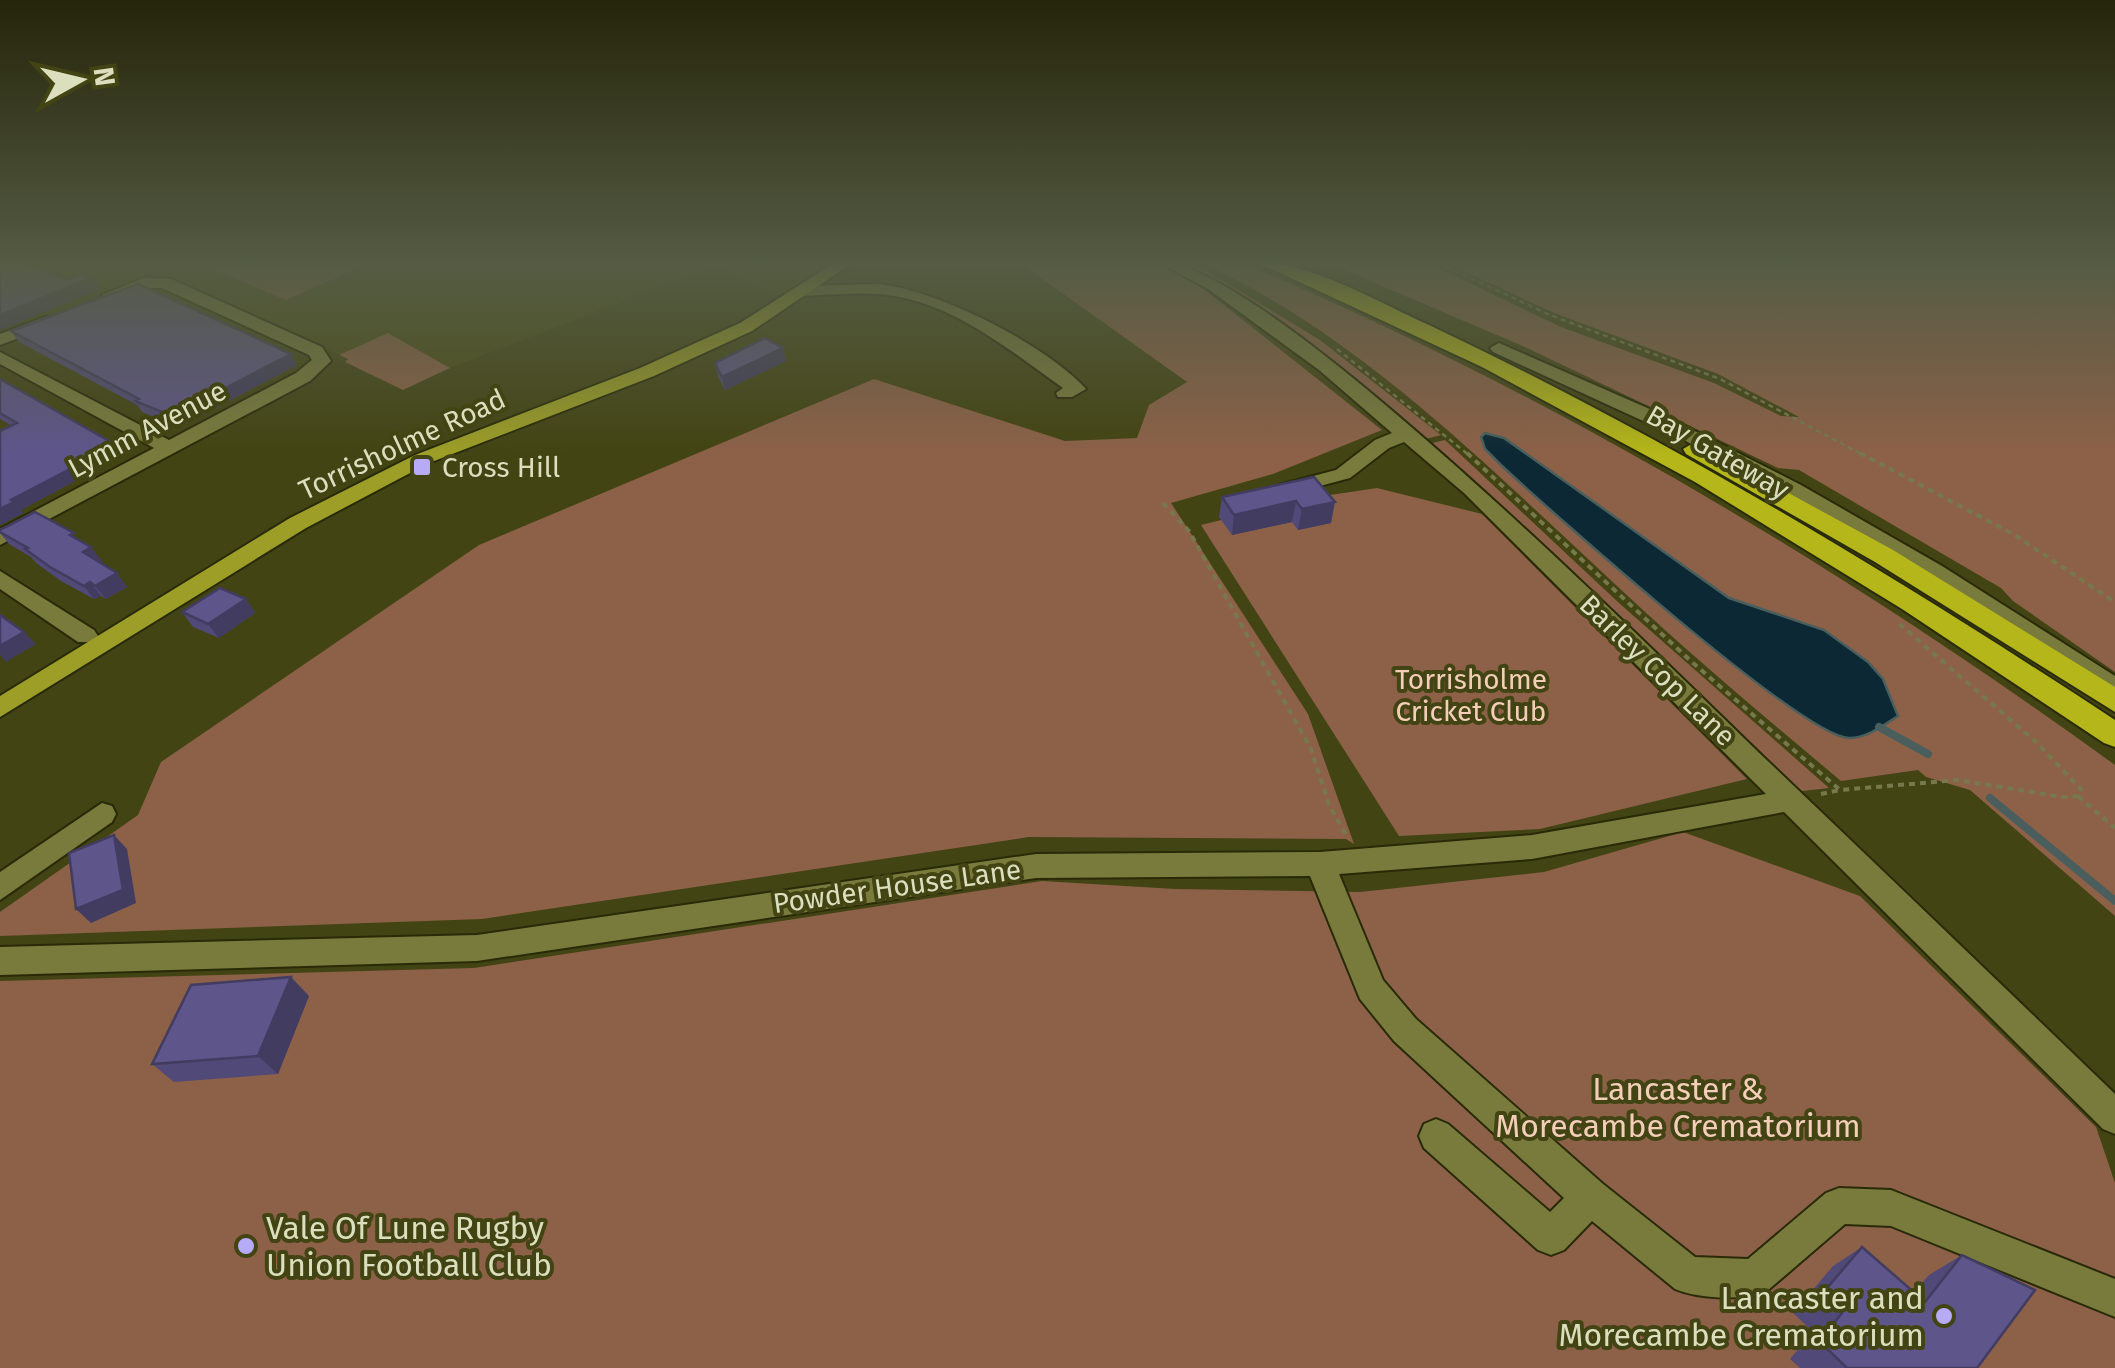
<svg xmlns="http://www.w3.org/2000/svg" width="2115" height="1368" viewBox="0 0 2115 1368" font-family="'Fira Sans',sans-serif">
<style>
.built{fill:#4c4d15}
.green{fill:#8c6148}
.water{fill:#0c2834;stroke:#4a5f5d;stroke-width:2.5}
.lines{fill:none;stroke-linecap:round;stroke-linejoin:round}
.stream{stroke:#4a5f5d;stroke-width:8}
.minor-casing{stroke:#292a08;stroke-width:4}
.major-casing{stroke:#292a08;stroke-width:4}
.highway-casing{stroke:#292a08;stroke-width:4}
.path-far1{stroke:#77794d;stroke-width:2.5;stroke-dasharray:5 4;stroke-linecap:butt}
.path{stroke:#77794d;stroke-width:4;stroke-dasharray:6 5;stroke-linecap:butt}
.minor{fill:#797b3c;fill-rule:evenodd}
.major{fill:#9c9e27;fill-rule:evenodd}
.highway{fill:#b4b619;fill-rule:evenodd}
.wall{fill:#514977}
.shaded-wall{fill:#423c61}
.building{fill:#5e558a;stroke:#423c61;stroke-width:2.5}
.poi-dot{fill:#b7abf8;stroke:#434413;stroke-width:4}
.labels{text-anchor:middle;stroke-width:8;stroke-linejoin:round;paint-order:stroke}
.street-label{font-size:28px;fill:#dcdfbe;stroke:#434413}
.poi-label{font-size:28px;fill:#dcdfbe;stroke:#434413;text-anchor:start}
.park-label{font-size:28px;fill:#f4ceb8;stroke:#434413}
.near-park-label{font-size:32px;fill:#f4ceb8;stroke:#434413}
.near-poi-label{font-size:32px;fill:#dcdfbe;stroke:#434413;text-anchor:start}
</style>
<rect width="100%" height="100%" fill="#434413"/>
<path class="built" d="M14,263H833L779,297L715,266L450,368L388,333L339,355L155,272L111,290L94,282L73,290Z"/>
<g class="green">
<path d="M199,263H369L286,300Z"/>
<path d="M1020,263H1156L1182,272L1382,430L1273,474L1171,503L1308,714L1354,844L1346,839L1029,837L482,919L0,936V912L138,815L161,762L479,545L874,379L1065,441L1137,438L1149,405L1187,382Z"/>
<path d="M1181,263L1202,268L1320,340L1441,435L1422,440C1348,377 1271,304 1181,263Z"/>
<path d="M1202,263H1242L1259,270C1563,400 1847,571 2115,765V916L1970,790L1926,777L1918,770L1841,781C1760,713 1679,645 1602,572C1479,458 1356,334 1202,263Z"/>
<path d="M1328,263H1428L1561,327L1714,383L1781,416L1799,417L1718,374L1554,313L1447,263H2115V672L2013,601L2001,588L1799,470L1778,468L1525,347Z"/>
<path d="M388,333L450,368L403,390L345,362L348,359L339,355Z"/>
<path d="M1445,440L1619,603L1829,788L1794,792L1428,444Z"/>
<path d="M1377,488L1482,514L1747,779L1540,829L1399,836L1201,525L1310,498Z"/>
<path d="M1683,832L1860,896L2096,1127L2115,1183V1368H0V981L474,968L1042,881L1175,889L1360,892L1544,872Z"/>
</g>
<path class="water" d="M1485,433L1504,438L1729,598L1824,630L1868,662L1883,679L1898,716C1884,725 1867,738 1849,738C1804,738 1547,508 1501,465L1485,449L1481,437Z"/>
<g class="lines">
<g class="stream">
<path d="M1879,727L1928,754"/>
<path d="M1990,798L2115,901"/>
</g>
<defs>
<g id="minor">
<path d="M1160,263C1265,258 1678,676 1772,765C1886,874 2001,984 2115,1094V1134L2103,1129L1784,812L1532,859L1339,874L1383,980L1416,1019L1603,1184L1695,1257L1748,1259L1826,1193L1839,1188L1891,1190L2115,1279V1317L1891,1226L1845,1224L1767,1291C1743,1301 1699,1299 1675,1289L1592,1221L1564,1250L1551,1255L1538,1250L1424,1148L1419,1136L1424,1124L1436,1119L1448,1124L1550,1212L1564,1198L1394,1041L1360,999L1310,876L1036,878L477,961L0,975V947L477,935L1036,854L1320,852L1532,835L1766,794L1464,493L1404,442L1389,448L1350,478L1286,495L1279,493L1276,489L1279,485L1336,470L1375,440L1392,433L1319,370L1208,289Z"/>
<path d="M144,278L171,279L322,347L331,361L310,381L0,545V529L154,448L0,364V352L169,440L296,373L312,360L309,355L162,288H146L110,300L102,295Z"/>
<path d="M877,284C937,289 1046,345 1086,389L1072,397H1058L1056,393L1063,388C1012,352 957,306 894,296C863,291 832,295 801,296L793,291L801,286Z"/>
<path d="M45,317L51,318V326L0,345V334Z"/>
<path d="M1499,343L1661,414L1801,485L1942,566L2115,676V697L1925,577L1786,494L1678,437L1493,352L1490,348Z"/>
<path d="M0,571L94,630L98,636L94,642H78L0,589Z"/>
<path d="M102,803L112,806L116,814L112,822L0,900V872Z"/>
</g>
<path id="major" d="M834,263H852L752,331L654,376L429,463L306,528L0,717V696L290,518L415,455L640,368L740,323Z"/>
<g id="highway">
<path d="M1259,263C1309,261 1382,304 1429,325C1668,438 1894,575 2115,720V747L2104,743L1902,609L1695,482L1482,367Z"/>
<path d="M1695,442L1893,550L2115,687V712L1875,562L1686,454L1683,449Z"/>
</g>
</defs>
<use href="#minor" class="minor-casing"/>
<use href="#major" class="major-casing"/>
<use href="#highway" class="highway-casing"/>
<g class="path-far1">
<path d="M1438,263L1550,315L1720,379L1865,456"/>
<path d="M1337,349L1470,456"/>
</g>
<g class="path">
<path d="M1467,453L1693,663L1840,790L1958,780L2062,797L2078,796L2081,789L2035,741L1897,622"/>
<path d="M1860,453L2013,534L2115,602"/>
<path d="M1163,503L1189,531L1311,749L1329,805L1348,838"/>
<path d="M1821,794L1840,790"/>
<path d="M2078,796L2115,828"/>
</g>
<use href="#minor" class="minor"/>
<use href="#major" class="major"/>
<use href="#highway" class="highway"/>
</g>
<g class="wall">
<path d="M11,331L291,354L297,365L179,427L142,412L137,405L19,342Z"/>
<path d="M783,348L786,361L725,390L718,376L715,363Z"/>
<path d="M0,379L123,455L21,510L23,513L0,525V431L12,426L0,419Z"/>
<path d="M1314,477L1331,523L1298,530L1292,522L1232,535L1219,517L1222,497Z"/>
<path d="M0,530L81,542L102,561L99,562L127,587L106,599L101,596L94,599L61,581L36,563L31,557L9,544L0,533Z"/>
<path d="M246,599L255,613L219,638L193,627L182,612Z"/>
<path d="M309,996L278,1074L174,1082L152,1064Z"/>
<path d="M1862,1247L1914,1292L1929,1275L1962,1255L1977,1368H1800L1790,1359L1813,1332L1793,1313L1833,1266Z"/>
</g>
<g class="shaded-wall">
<path d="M93,277L101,289L0,330V315Z"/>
<path d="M783,348L786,361L725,390L722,377Z"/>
<path d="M291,354L297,365L179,427L172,416Z"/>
<path d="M116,445L123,455L21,510L23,513L0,525V509L11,500Z"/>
<path d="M1296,501L1292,522L1232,535L1234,515Z"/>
<path d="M1335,502L1331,523L1298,530L1302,509Z"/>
<path d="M91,547L102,561L93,566L83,552Z"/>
<path d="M117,573L127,587L106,599L95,586Z"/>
<path d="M90,582L101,596L94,599L84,586Z"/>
<path d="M246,599L255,613L219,638L208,624Z"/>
<path d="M24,632L36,644L6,662L0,655V646Z"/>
<path d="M114,835L127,849L136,903L91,923L76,909Z"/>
<path d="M291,977L309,996L278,1074L258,1056Z"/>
</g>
<g class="building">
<path d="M0,263H27L67,280L82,273L93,277L0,315Z"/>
<path d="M138,284L291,354L172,416L135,401L139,399L11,331Z"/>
<path d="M765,338L783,348L722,377L715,363Z"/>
<path d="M0,379L116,445L11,500L14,502L0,509V431L17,423L0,413Z"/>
<path d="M1314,477L1335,502L1302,509L1296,501L1234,515L1222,497Z"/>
<path d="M35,512L74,533L70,535L91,547L83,552L117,573L95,586L90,582L84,586L50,567L25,549L28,548L0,532V530Z"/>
<path d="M220,588L246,599L208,624L182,612Z"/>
<path d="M0,615L24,632L0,646Z"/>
<path d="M114,835L123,890L76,909L69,853Z"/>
<path d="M291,977L258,1056L152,1064L191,985Z"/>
<path d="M1862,1247L1925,1302L1962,1255L2035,1290L1977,1368H1847L1819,1341L1842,1313L1822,1294Z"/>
</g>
<linearGradient id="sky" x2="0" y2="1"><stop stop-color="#25250a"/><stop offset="0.58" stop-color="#555c44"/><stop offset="1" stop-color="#555c44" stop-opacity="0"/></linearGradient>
<rect width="2115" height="454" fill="url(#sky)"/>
<g class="poi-dot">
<rect x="412" y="457" width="20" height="20" rx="5"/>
<circle cx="246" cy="1246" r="10"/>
<circle cx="1944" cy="1316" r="10"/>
</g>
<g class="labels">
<g class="street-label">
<text transform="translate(147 429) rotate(-28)" y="10">Lymm Avenue</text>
<text transform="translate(402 444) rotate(-25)" y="10">Torrisholme Road</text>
<text transform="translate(1718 452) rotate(30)" y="10">Bay Gateway</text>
<text transform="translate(1658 670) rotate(44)" y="10">Barley Cop Lane</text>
<text transform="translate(897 886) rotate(-8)" y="10">Powder House Lane</text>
</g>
<g class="poi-label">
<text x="442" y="477">Cross Hill</text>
</g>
<g class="park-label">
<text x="1471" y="689">Torrisholme<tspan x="1471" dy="32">Cricket Club</tspan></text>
</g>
<g class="near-park-label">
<text x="1678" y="1100">Lancaster &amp;<tspan x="1678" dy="37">Morecambe Crematorium</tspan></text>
</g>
<g class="near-poi-label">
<text x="266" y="1239">Vale Of Lune Rugby<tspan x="266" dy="37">Union Football Club</tspan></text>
<text x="1924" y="1309" text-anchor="end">Lancaster and<tspan x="1924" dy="37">Morecambe Crematorium</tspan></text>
</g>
</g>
<g transform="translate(80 80) rotate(82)" stroke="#434413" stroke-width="8" paint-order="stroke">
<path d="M0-8L18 38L0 25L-18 38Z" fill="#dcdfbe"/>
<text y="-15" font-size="28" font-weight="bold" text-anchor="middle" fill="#dcdfbe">N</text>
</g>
</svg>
